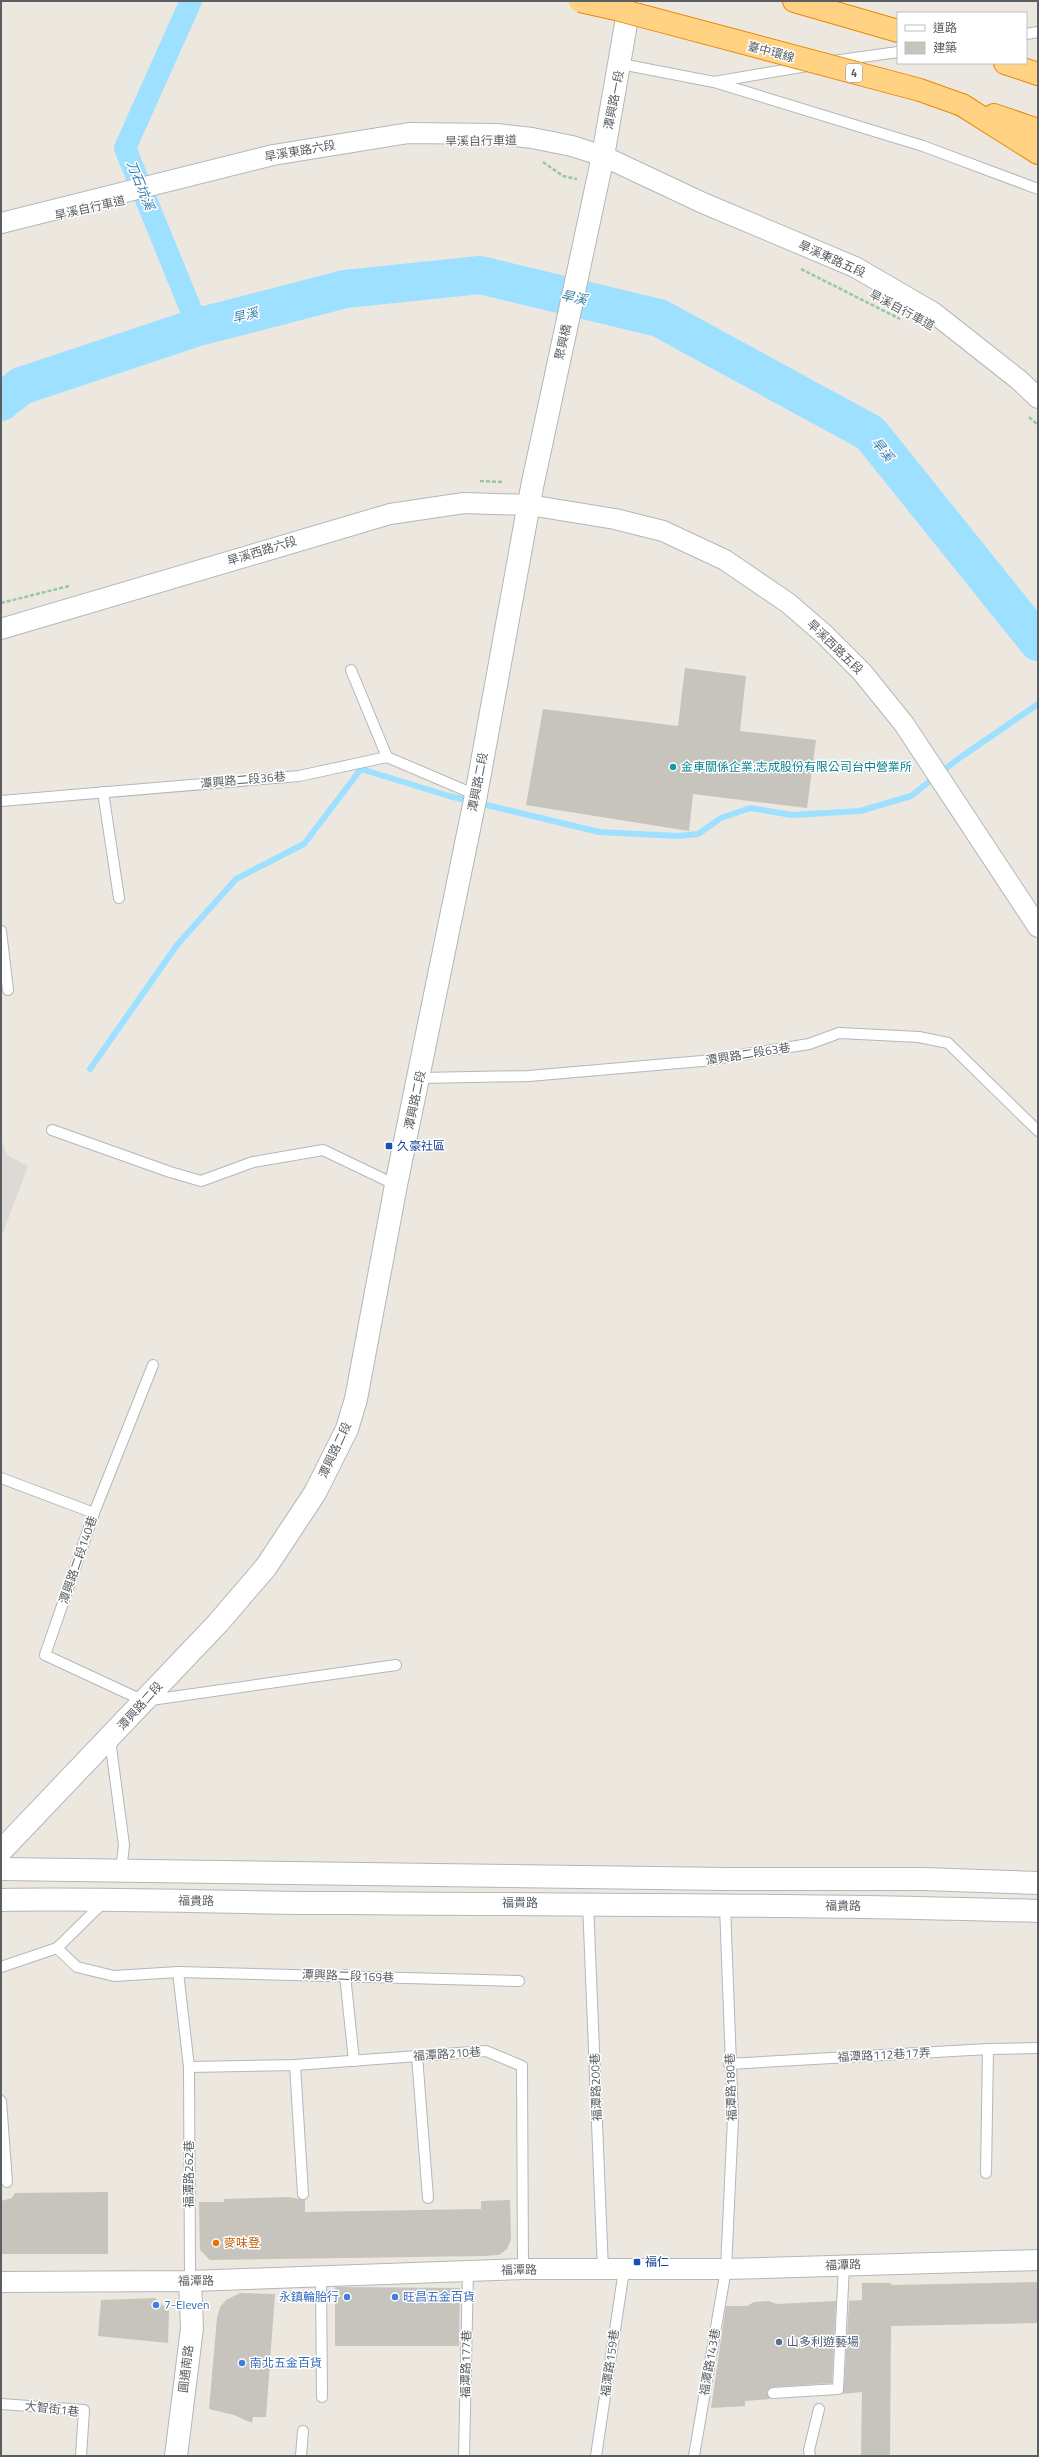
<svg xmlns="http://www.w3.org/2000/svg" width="1039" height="2457" viewBox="0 0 1039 2457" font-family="'Titillium Web','Noto Sans TC',sans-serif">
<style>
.industrial{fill:#dddad5}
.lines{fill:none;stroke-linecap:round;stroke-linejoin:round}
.stream{stroke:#9de0ff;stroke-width:6}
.canal{stroke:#9de0ff;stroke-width:22}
.river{stroke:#9de0ff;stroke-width:38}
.building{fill:#c7c3bd}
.lane-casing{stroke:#b3b7bb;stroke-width:12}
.street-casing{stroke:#b3b7bb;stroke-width:22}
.secondary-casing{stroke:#b2b6bb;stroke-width:24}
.highway-casing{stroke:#ec8700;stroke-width:24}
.path{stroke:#96c99e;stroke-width:2.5;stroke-dasharray:4 2;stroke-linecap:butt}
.lane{stroke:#fff;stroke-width:10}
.street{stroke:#fff;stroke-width:20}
.secondary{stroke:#fff;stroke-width:22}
.highway{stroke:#ffd284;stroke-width:22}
.highway-bridge-casing{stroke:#ec8700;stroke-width:24;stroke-linecap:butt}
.highway-bridge{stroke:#ffd284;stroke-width:22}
.culture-dot{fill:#0f9aa8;stroke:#fff;stroke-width:1.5}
.transit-dot{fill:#1a4fb4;stroke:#fff;stroke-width:1.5}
.food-dot{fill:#e8710a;stroke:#fff;stroke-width:1.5}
.shop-dot{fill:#3f7fe0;stroke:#fff;stroke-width:1.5}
.service-dot{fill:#5c6f8a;stroke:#fff;stroke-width:1.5}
.labels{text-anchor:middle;stroke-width:3;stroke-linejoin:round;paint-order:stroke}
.shield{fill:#fff;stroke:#8b8e91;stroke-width:1}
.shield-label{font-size:11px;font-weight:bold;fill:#595e62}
.street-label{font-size:12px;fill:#595e62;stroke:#fff}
.culture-label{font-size:12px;fill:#0d838f;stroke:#fff;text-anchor:start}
.transit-label{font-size:12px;fill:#164399;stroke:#fff;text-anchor:start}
.food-label{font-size:12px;fill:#c56008;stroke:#fff;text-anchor:start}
.shop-label{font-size:12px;fill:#366cbe;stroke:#fff;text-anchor:start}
.service-label{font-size:12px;fill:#4e5e75;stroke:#fff;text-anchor:start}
.water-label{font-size:13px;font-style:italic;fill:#367caa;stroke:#fff}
</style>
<rect width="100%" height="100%" fill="#ece8e0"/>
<path class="industrial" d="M1,1139L7,1155L28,1166L1,1238Z"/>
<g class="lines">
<path class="stream" d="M90,1069L177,945L236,879L304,844L361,769L449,796L599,832L678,836L698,834L721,818L750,808L792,815L860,811L911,796L958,759L1038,704"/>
<path class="canal" d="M191,1L125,148L198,327"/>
<path class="river" d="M1,402L21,386L198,327L345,289L480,275L659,318L870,433L1038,642"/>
</g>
<g class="building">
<path d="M685,668L746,676L740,731L816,740L807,808L693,794L689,831L526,805L543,709L678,726Z"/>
<path d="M108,2192V2254H1V2201L12,2198L15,2193Z"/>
<path d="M289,2197L305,2200V2212L481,2209V2201L510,2200L511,2240L507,2249L499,2255L483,2256L210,2260L200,2250L199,2202H224V2199Z"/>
<path d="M1038,2282V2323L891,2326L890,2456H861L862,2392L842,2394L844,2389L849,2301L862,2300V2283H891V2285Z"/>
<path d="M335,2287L460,2288L459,2346H335Z"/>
<path d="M240,2293L275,2294L266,2417H253L252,2423L234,2415L209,2409L217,2318L220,2307L226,2300Z"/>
<path d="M155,2298L169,2311L168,2343L98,2336L101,2300Z"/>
<path d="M768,2301L777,2304L836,2301L832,2383L773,2387L767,2393L770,2399L745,2401V2406L711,2408L726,2306H747L754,2302Z"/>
</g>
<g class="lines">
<defs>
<g id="lane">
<path d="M1026,34L1038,32"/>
<path d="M833,61L898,52"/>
<path d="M621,64L714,82L807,66"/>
<path d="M714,82L923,146L1038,189"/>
<path d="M351,670L387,757"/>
<path d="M103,792L119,898"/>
<path d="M1,801L299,776L387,757L476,795"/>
<path d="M1,931L8,990"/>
<path d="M420,1078L529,1076L702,1061L809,1044L839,1033L919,1037L948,1043L1038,1131"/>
<path d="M52,1130L170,1172L201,1181L253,1162L323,1150L396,1185"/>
<path d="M153,1365L94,1513L45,1655L144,1701L396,1665"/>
<path d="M1,1478L94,1513"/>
<path d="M113,1739L111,1747L124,1845L121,1871"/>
<path d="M588,1903L603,2270"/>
<path d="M57,1948L77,1967L114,1976L178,1972L519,1981"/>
<path d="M1,1967L57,1948L105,1901"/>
<path d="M178,1972L189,2067L190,2281"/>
<path d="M345,1975L354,2061"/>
<path d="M417,2056L428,2198"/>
<path d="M729,2064L988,2049L1038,2048"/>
<path d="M295,2065L303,2194"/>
<path d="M189,2067L295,2065L486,2051L522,2066L523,2269"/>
<path d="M1,2101L7,2182"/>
<path d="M986,2173L988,2049"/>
<path d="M321,2277L322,2397"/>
<path d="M773,2393L838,2389L844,2265"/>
<path d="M1,2404L84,2410L81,2456"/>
<path d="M301,2456L303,2431"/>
<path d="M464,2456L468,2271"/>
<path d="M596,2456L624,2270"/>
<path d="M694,2456L726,2269L733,2118L725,1906"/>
<path d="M810,2456L809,2450L819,2409"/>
</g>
<g id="street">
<path d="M1,223L273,155L409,133L497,134L532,138L572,146L603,156L703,203L855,267L934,313L1019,380L1038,398"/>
<path d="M1,629L390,514L464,503L529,505L615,519L663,531L725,560L788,603L824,634L862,672L904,724L1038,927"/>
<path d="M1,2282L190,2281L523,2269H726L1038,2260"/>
</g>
<g id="secondary">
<path d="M1,1851L218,1623L266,1567L315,1493L347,1429L356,1399L396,1185L476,795L532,487L603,156L630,1"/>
<path d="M1,1869L727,1879H923L1038,1883"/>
<path d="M1,1900C116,1898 230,1903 345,1903C576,1905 807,1904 1038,1911"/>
<path d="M176,2456L192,2328L190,2281"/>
</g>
<g id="highway">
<path d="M794,1L898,31"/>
<path d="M1005,63L1038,74"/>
<path d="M962,105L1038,153"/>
<path d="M994,115L1038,130"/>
</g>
</defs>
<use href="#lane" class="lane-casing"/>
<use href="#street" class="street-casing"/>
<use href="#secondary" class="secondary-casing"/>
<use href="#highway" class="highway-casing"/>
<g class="path">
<path d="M543,162L563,176L577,179"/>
<path d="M801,269L900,319"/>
<path d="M1029,417L1038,425"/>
<path d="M480,481L502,482"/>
<path d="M1,603L69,586"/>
</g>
<use href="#lane" class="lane"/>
<use href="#street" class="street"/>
<use href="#secondary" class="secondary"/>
<use href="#highway" class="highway"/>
<defs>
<path id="highway-bridge" d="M580,1L616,9L920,90L962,105"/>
</defs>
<use href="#highway-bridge" class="highway-bridge-casing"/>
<use href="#highway-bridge" class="highway-bridge"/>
</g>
<circle class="culture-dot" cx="673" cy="767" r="4"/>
<g class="transit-dot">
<rect x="385" y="1142" width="8" height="8" rx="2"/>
<rect x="633" y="2258" width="8" height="8" rx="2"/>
</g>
<circle class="food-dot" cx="216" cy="2243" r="4"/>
<g class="shop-dot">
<circle cx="347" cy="2297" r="4"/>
<circle cx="395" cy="2297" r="4"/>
<circle cx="156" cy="2305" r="4"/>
<circle cx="242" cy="2363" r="4"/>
</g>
<circle class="service-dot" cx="779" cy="2342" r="4"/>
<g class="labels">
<rect class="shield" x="846" y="64" width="16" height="18" rx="3"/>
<g class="shield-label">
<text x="854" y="77">4</text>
</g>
<g class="street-label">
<text transform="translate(771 52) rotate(15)" y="4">臺中環線</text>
<text transform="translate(614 100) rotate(-79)" y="4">潭興路一段</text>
<text transform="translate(481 141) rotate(-1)" y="4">旱溪自行車道</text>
<text transform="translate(300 151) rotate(-10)" y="4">旱溪東路六段</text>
<text transform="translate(90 208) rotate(-13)" y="4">旱溪自行車道</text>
<text transform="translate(832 259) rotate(24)" y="4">旱溪東路五段</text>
<text transform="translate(902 310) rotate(28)" y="4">旱溪自行車道</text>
<text transform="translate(563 342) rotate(-78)" y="4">聚興橋</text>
<text transform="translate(262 551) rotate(-17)" y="4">旱溪西路六段</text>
<text transform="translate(835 647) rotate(44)" y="4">旱溪西路五段</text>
<text transform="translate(243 780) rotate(-5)" y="4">潭興路二段36巷</text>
<text transform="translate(478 782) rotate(-79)" y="4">潭興路二段</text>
<text transform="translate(748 1054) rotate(-9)" y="4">潭興路二段63巷</text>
<text transform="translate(415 1100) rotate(-78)" y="4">潭興路二段</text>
<text transform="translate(335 1450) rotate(-65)" y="4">潭興路二段</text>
<text transform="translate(78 1560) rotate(-71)" y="4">潭興路二段140巷</text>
<text transform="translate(140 1706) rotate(-48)" y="4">潭興路二段</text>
<text transform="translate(196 1901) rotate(1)" y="4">福貴路</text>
<text x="520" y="1907">福貴路</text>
<text transform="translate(843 1906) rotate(1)" y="4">福貴路</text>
<text transform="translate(348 1976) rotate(2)" y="4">潭興路二段169巷</text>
<text transform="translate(447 2054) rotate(-4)" y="4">福潭路210巷</text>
<text transform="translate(884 2055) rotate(-3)" y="4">福潭路112巷17弄</text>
<text transform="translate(596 2087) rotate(-92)" y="4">福潭路200巷</text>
<text transform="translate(731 2087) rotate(-92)" y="4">福潭路180巷</text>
<text transform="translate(189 2174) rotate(-90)" y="4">福潭路262巷</text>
<text transform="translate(843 2265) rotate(-2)" y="4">福潭路</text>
<text transform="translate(519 2270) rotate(-1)" y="4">福潭路</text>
<text transform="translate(196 2281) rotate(-1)" y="4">福潭路</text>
<text transform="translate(710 2362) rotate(-80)" y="4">福潭路143巷</text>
<text transform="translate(610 2363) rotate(-82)" y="4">福潭路159巷</text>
<text transform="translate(466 2364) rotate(-89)" y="4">福潭路177巷</text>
<text transform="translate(186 2369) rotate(-83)" y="4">圓通南路</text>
<text transform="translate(52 2409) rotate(7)" y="4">大智街1巷</text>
</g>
<g class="culture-label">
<text x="681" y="771">金車關係企業;志成股份有限公司台中營業所</text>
</g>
<g class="transit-label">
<text x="397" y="1150">久豪社區</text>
<text x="645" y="2266">福仁</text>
</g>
<g class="food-label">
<text x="224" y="2247">麥味登</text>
</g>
<g class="shop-label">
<text x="339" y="2301" text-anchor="end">永鎮輪胎行</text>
<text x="403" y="2301">旺昌五金百貨</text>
<text x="164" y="2309">7-Eleven</text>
<text x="250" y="2367">南北五金百貨</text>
</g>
<g class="service-label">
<text x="787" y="2346">山多利遊藝場</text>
</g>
<g class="water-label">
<text transform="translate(141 185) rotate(68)" y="5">刀石坑溪</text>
<text transform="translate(574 297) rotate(13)" y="5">旱溪</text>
<text transform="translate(245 315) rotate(-14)" y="5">旱溪</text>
<text transform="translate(883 449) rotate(51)" y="5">旱溪</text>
</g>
</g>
<rect width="1039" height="2457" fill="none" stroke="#595e62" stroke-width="4"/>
<rect x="897" y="12" width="130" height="52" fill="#ffffff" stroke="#bdbfc0"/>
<rect x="905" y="25" width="20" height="6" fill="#ffffff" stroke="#bdbfc0"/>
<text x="933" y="32" font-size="12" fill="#595e62">道路</text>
<rect x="905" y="42" width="20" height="12" fill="#c7c3bd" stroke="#bdbfc0"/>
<text x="933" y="52" font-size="12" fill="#595e62">建築</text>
</svg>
